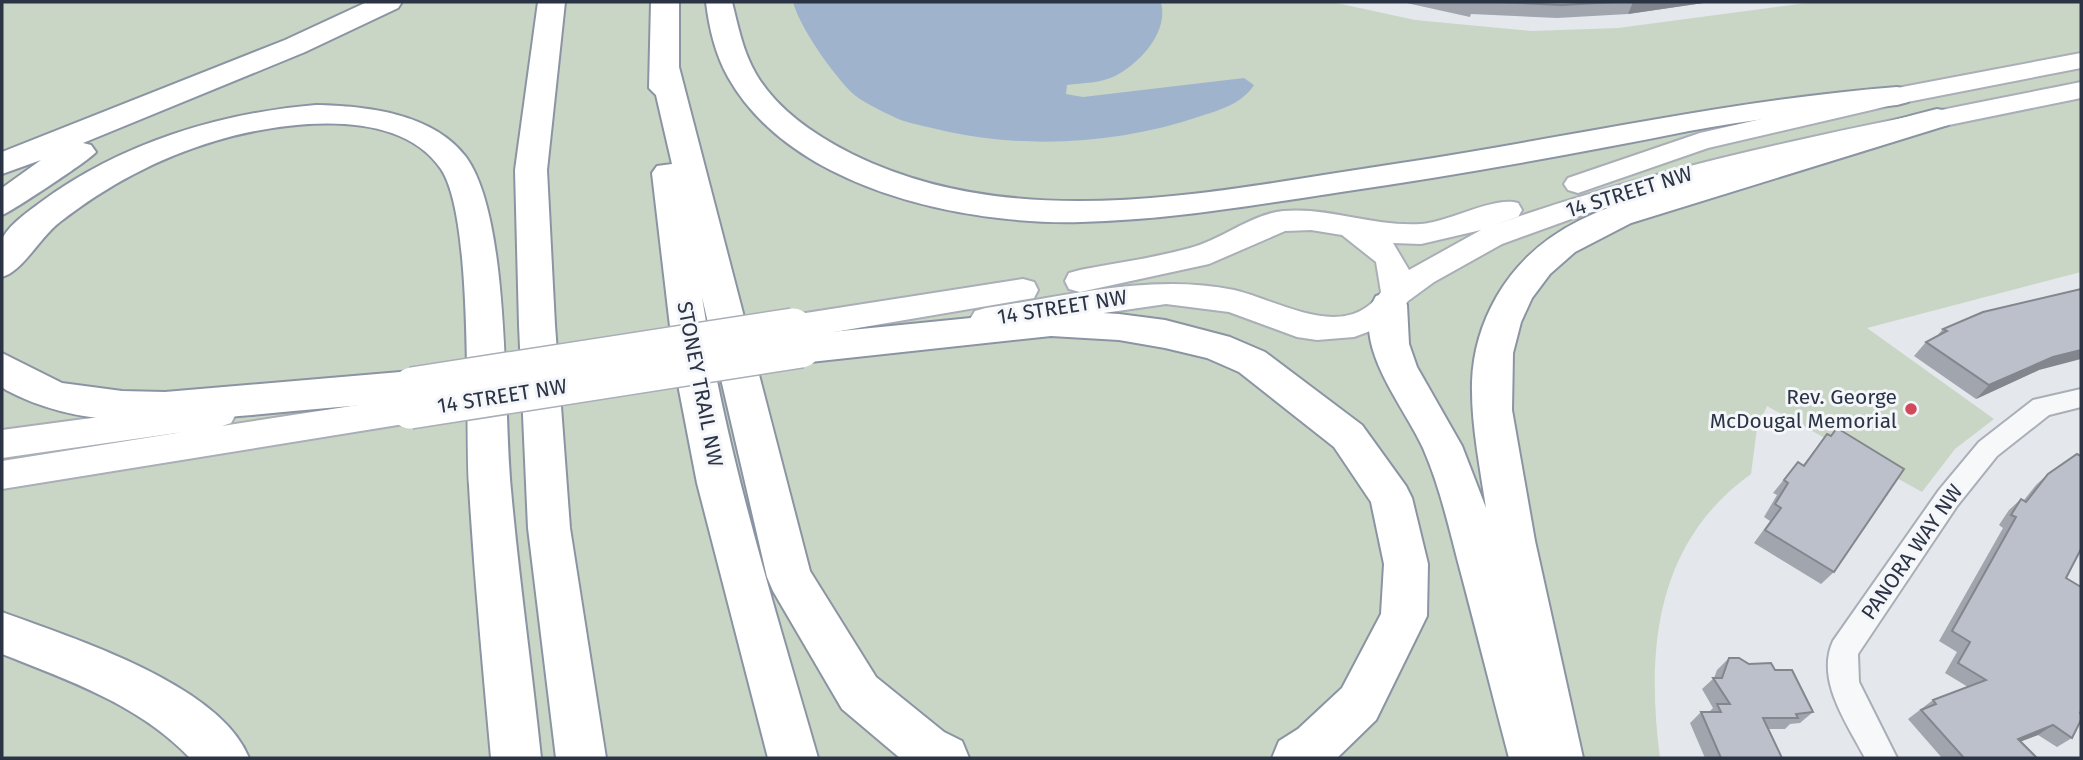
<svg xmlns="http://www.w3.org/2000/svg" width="2083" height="760" viewBox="0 0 2083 760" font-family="'Fira Sans',sans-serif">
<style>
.green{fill:#c9d6c5}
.water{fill:#9fb4cc}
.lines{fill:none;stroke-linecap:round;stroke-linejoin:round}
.street-casing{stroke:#a9aeb7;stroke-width:4}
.secondary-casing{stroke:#a9aeb7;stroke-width:4}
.highway-casing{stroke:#8b94a3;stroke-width:4}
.street{fill:#f7f8fa;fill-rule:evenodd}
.secondary{fill:#fff;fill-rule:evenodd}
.highway{fill:#fff;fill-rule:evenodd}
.secondary-bridge-casing{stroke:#a9aeb7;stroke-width:40;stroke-linecap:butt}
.secondary-bridge{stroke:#fff;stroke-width:37}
.wall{fill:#a1a5ae}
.shaded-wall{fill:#83868d}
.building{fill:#bbc0ca;stroke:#83868d;stroke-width:2}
.poi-dot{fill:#d1495b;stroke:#f4f6f9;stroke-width:2.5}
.labels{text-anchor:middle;stroke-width:6;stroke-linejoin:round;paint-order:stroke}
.street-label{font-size:21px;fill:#2b3445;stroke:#f4f6f9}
.poi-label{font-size:21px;fill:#2b3445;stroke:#f4f6f9;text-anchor:end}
</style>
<rect width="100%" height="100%" fill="#e4e7ec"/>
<path class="green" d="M2,2H1332L1415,20L1532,31L1618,28L1814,2H2081V272L1867,328L1994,419L1955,449L1922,492L1767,406L1757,428L1751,474C1655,543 1646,650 1660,758H2Z"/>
<path class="water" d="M793,2H1161C1169,32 1140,63 1115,76C1102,83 1082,83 1067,85L1066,94L1083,97L1244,78L1254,85C1243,103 1220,110 1201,116C1116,145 1018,150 932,128C920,125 907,123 896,118C882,111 861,102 850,91C831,71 800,28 793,2Z"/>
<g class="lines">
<defs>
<path id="street" d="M2081,389V407L2049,415L1997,456L1957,506L1858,654L1859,682L1897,758H1865C1848,725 1815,680 1833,641L1939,490L1979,442L2033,400Z"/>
<g id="secondary">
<path d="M2081,53V68L1897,104L1708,148L1578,193L1568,190L1564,184L1568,178L1700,133L1897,88Z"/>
<path d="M2081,82V98L1763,163L1585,214L1502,244L1434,282L1408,301L1400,313L1381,327L1354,337L1317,340L1297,337L1229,312L1166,304L986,330L975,327L970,319L975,311L986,308C1067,296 1153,273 1234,290C1278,300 1346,344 1381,292L1376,262L1342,235L1311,230L1285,231L1209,264L1080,292L1069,289L1065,281L1069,273L1080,270C1116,263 1154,258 1190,248C1221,240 1251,214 1283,211C1330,207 1374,227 1421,224C1450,222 1493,196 1518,203L1522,210L1518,217L1494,225C1686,157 1883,122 2081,82ZM1481,230L1409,270L1393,243L1421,244Z"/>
<path d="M1023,279L1034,282L1038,290L1034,298L793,339L782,335L777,327L782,319L793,315Z"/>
<path d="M410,397L422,401L427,410L422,419L410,423L2,489V461L183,432L2,458V430L219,401L231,405L236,414L231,423L222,426Z"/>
</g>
<g id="highway">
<path d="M367,2H402L398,8L305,52L83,143L91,145L96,152C91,159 11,212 2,215V188L41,160L2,174V152L285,40Z"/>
<path d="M538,2H565L547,170L555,325L570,528L606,758H556L528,528L519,325L515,170Z"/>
<path d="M651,2H679V67L810,571L876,677L944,732L962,741L969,758H900L842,709L773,591L767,577L702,297C726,454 774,605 818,758H768L697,483L675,369L652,173L657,166L672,164L656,95L649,88Z"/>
<path d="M706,2H732C738,26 743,52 756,74C777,110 816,136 852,154C1022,238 1223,189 1401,163C1567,138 1730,100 1897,87L1908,90L1912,96L1908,102L1897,105C1827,111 1758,118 1689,131C1574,154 1458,175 1341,192C1255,205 1169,220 1081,222C963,225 791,189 728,77C715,54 709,27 706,2Z"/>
<path d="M316,105C366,106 433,113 466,157C511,219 503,409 511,490C519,580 532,669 541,758H491C483,667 474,576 469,485C465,418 474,218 441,169C397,104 278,122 215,141C158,158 106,186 60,222C40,237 23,271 2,277C2,266 0,249 2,240C7,226 29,211 41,202C120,144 218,113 316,105Z"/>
<path d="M1937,109L1948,111L1952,118L1948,125L1631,223L1575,252L1550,274L1532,298L1521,322L1513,353L1512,410L1535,541L1583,758H1509C1493,698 1478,637 1462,577C1450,533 1441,489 1423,448C1405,407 1349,343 1376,296L1389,292L1402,296L1407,305L1409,344L1417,367L1462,446L1486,508C1480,467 1471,424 1472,382C1473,351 1482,322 1497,296C1542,218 1627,200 1708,177C1784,155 1860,128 1937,109Z"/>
<path d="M1051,310L1119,314L1165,320L1230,337L1265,352L1362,425L1406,486L1412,498L1428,564L1427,616L1376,720L1337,758H1272L1279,741L1298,729L1342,688L1381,614L1384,564L1371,502L1334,447L1239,372L1207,358L1165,348L1119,340L1051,336L801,363L788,359L782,349L788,339L801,335Z"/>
<path d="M2,353L62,383L122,391L165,392L412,371L426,376L431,386L426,396L412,401C359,405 305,410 252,415C168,422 83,431 6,390L2,387Z"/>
<path d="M2,612C72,638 220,684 249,758H190C140,705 68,680 2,654Z"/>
</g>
</defs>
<use href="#street" class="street-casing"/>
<use href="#secondary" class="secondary-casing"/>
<use href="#highway" class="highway-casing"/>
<use href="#street" class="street"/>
<use href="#secondary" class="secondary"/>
<use href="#highway" class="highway"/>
<defs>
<g id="secondary-bridge">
<path d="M412,386L793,327"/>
<path d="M410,410L801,349"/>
</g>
</defs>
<use href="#secondary-bridge" class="secondary-bridge-casing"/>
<use href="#secondary-bridge" class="secondary-bridge"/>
</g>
<g class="wall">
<path d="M1402,2H1710L1628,14L1557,18L1471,14L1470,17Z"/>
<path d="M1943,329L2039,370L1976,399L1914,356L1926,342L1936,337Z"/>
<path d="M1837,428L1834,572L1821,584L1754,543L1770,521L1764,517L1777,495L1773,493L1798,462L1803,465L1827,434L1831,436Z"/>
<path d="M2048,474L2080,550L2066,578L2072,738L2057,747L2038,735L2021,741L2037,758H1942L1908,719L1933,700L1968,687L1945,673L1957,652L1939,641L2003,528L1999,525L2009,510L2021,499L2024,500L2036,485Z"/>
<path d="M1729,658L1775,670L1813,712L1800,723L1790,724L1785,729H1768L1782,758H1705L1690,723L1701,712H1709L1713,708L1702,689L1714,678L1717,670Z"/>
</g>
<g class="shaded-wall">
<path d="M1633,2H1710L1628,14Z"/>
<path d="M2081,350V359L2039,370L1976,399L1989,385L2053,357Z"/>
<path d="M2053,725L2038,735L2004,748L2018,739Z"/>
</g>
<g class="building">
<path d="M1499,2H1615L1562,5Z"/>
<path d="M2081,289V350L2053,357L1989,385L1926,342L1947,331L1943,329L1983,312Z"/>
<path d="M1837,428L1904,469L1834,572L1765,530L1781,508L1775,504L1788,483L1784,480L1798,462L1804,466L1827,434L1831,436Z"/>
<path d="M2077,454L2081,456V549L2066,578L2081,587V711L2080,713L2081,714V720L2072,738L2053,725L2018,739L2037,758H1964L1921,710L1936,704L1933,700L1986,680L1958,663L1970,642L1952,631L2016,517L2011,515L2021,499L2026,502L2048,474Z"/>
<path d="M1729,658H1739L1749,664L1771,663L1775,670H1792L1813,712L1796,714L1798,718H1763L1782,758H1721L1701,712H1721L1717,704H1730L1713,678H1722Z"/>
</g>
<circle class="poi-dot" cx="1911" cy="409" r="7"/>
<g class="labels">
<g class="street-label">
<text transform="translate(1629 192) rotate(-17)" y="7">14 STREET NW</text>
<text transform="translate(1062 307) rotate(-9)" y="7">14 STREET NW</text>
<text transform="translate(700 384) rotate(79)" y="7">STONEY TRAIL NW</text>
<text transform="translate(502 396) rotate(-9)" y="7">14 STREET NW</text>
<text transform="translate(1912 552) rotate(-55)" y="7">PANORA WAY NW</text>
</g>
<g class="poi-label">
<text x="1897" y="404">Rev. George<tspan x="1897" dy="24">McDougal Memorial</tspan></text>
</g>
</g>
<rect width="2083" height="760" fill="none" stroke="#2b3445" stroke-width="7"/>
</svg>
